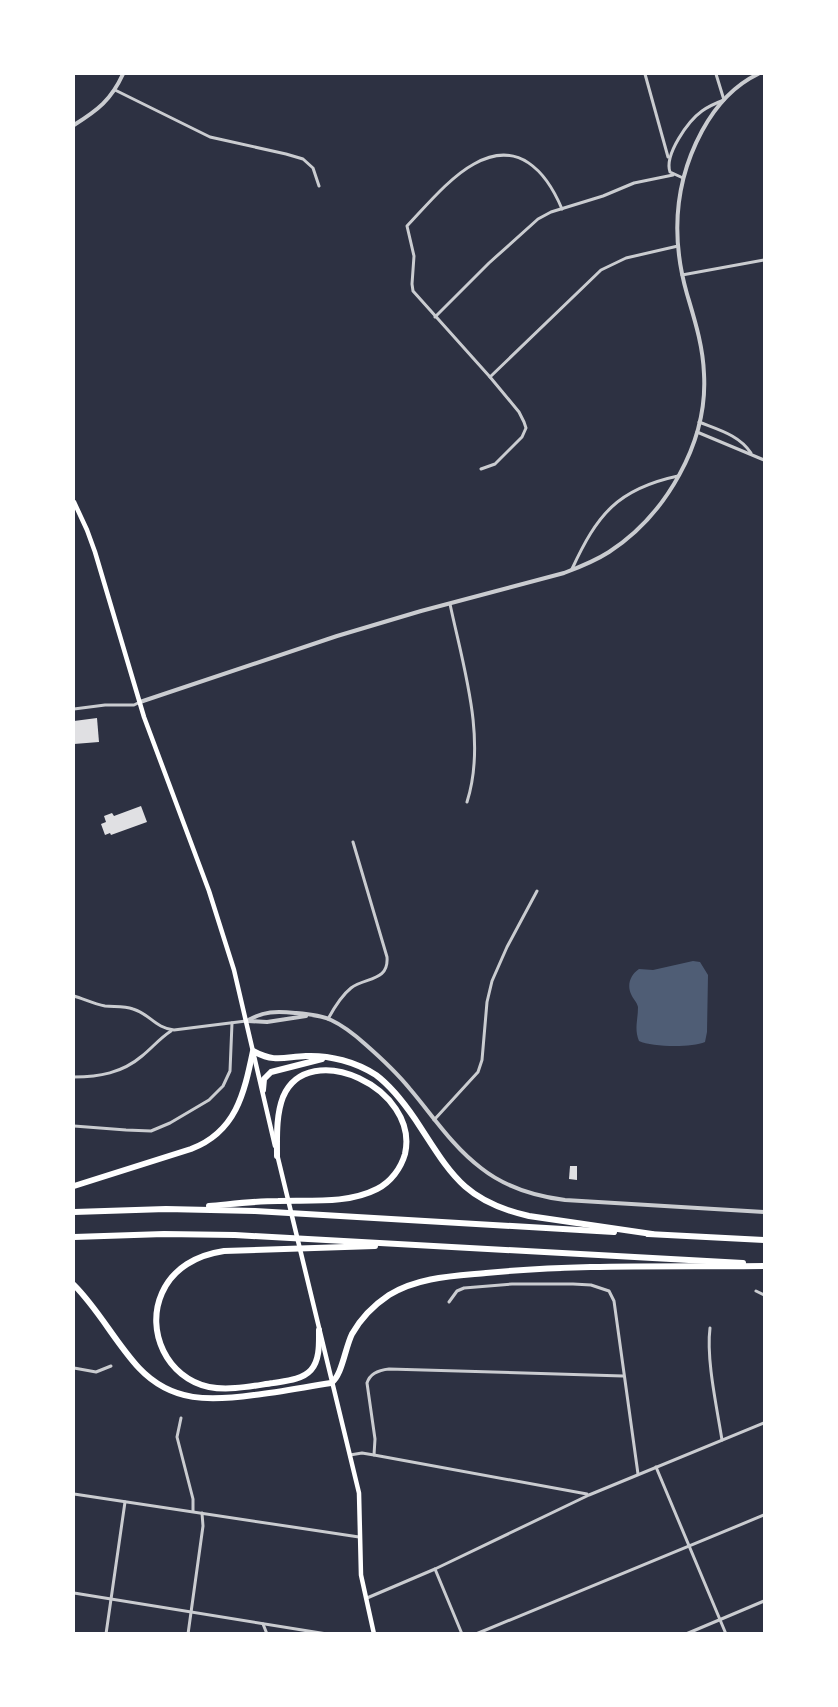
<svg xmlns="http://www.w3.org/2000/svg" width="838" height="1707" viewBox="0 0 838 1707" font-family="'Golos Text',sans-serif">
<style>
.water{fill:#4f5d75}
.building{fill:#e0e0e3}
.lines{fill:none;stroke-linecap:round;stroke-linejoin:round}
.minor{stroke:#caccd0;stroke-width:3}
.tertiary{stroke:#caccd0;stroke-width:4}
.secondary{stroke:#fff;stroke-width:4.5}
.motorway{stroke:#fff;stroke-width:6}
</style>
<rect width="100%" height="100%" fill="#2d3142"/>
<path class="water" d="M693,961L700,962L708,975L707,1032L705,1042C691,1048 652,1047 639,1041C634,1029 638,1020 638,1007C637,1002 633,999 631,994C627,985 630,975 639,969L653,970Z"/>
<g class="building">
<path d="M97,718L99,742L74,744V721Z"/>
<path d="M141,806L147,822L111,835L110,833L105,835L101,824L106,822L104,816L112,813L114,816Z"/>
<path d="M570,1166H577V1180L569,1179Z"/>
</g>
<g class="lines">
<g class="minor">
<path d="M645,74L668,157"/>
<path d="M115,90L210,137L286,154L303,159L313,168L319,186"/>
<path d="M683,178L670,172C664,155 688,121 702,111C709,106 716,103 724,100L716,74"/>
<path d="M682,275L764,260"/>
<path d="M435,317L489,263L538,219L551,212L603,196L634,183L673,175"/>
<path d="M490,377L601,270L626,258L678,246"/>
<path d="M699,422C719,430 739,435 751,453"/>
<path d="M697,432L764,460"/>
<path d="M481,469L495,464L522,437L526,428L524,422L519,412L490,377L413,291L412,284L414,256L407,226C426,206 450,177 474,164C518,139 546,171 562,209"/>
<path d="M572,569C597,515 617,489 678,476"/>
<path d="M450,604C463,666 487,739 467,802"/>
<path d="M74,709L105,705H134L140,702"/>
<path d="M74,996C84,999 94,1004 105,1006C114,1007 124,1006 133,1009C150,1014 155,1028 174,1030L246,1021"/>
<path d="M328,1019C334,1008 341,996 351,988C365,977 389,982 387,957L353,842"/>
<path d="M74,1077C99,1077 122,1073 142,1056C152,1048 160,1038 171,1031"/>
<path d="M434,1120L478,1072L482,1060L487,1002L492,981L507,947L537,891"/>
<path d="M74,1126L126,1130L151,1131L170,1123L209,1100L223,1086L230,1071L232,1023"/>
<path d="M756,1291L764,1295"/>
<path d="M449,1302L457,1291L464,1288L512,1284H573L591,1285L609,1291L614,1301L638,1474"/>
<path d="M710,1328C706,1359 717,1408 722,1440"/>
<path d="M74,1368L96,1372L111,1366"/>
<path d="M181,1418L177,1437L193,1499V1511"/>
<path d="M350,1455L362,1453L374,1455L587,1494"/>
<path d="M374,1455L375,1439L367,1383C370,1373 379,1370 389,1369L623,1376"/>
<path d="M656,1467L726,1634"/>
<path d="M74,1494L359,1537"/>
<path d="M435,1569L462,1634"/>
<path d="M74,1593L327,1634"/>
<path d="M367,1598L435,1569L589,1495L764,1423"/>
<path d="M263,1624L267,1634"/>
<path d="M106,1634L125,1502"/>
<path d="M188,1634L203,1526L202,1513"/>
<path d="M476,1634L764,1515"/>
<path d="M686,1634L764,1601"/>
</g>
<g class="tertiary">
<path d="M74,125C98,110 111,100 123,74"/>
<path d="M140,702L337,636L421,611L564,573C580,567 595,561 609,552C666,515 708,442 704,374C703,346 695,321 687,294C671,238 674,183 702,131C715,107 733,86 758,74"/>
<path d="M247,1021C263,1011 277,1011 295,1013C307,1014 321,1015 331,1020C344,1026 355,1035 365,1044C381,1058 397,1073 410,1089C433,1116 452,1146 481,1168C505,1187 534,1196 565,1200L764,1212"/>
<path d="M248,1021L267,1022L306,1016"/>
</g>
<g class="secondary">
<path d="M74,502L87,530L95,552L144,717L209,891L234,970L275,1146"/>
<path d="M277,1154L359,1493L361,1575L374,1634"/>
</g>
<g class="motorway">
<path d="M263,1090L264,1079L271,1072L322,1059"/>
<path d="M74,1186L191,1149C236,1132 244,1094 253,1051C275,1063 284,1057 306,1056C330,1055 356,1062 376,1075C392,1087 404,1103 415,1119C450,1172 462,1201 529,1216L652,1234"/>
<path d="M209,1206C232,1204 255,1201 278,1201C310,1200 348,1204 377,1189C391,1182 401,1168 405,1154C420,1088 308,1037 283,1097C276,1115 277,1137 277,1156"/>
<path d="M74,1212L166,1209L255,1211L614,1232"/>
<path d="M648,1234L764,1240"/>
<path d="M74,1237L164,1234L235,1235L743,1263"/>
<path d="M74,1285C99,1310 115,1342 139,1368C172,1403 211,1401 254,1395C280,1392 305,1387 331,1383C342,1376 345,1348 352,1334C361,1318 374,1305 389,1295C418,1277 454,1276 486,1273C579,1264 672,1267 764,1266"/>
<path d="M319,1330C319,1343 320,1360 311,1370C302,1380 285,1381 273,1383C252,1386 229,1391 209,1387C167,1378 145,1331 162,1293C173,1268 197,1255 224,1251L375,1246"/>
</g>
</g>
<rect width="838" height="1707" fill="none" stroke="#ffffff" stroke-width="150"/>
</svg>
